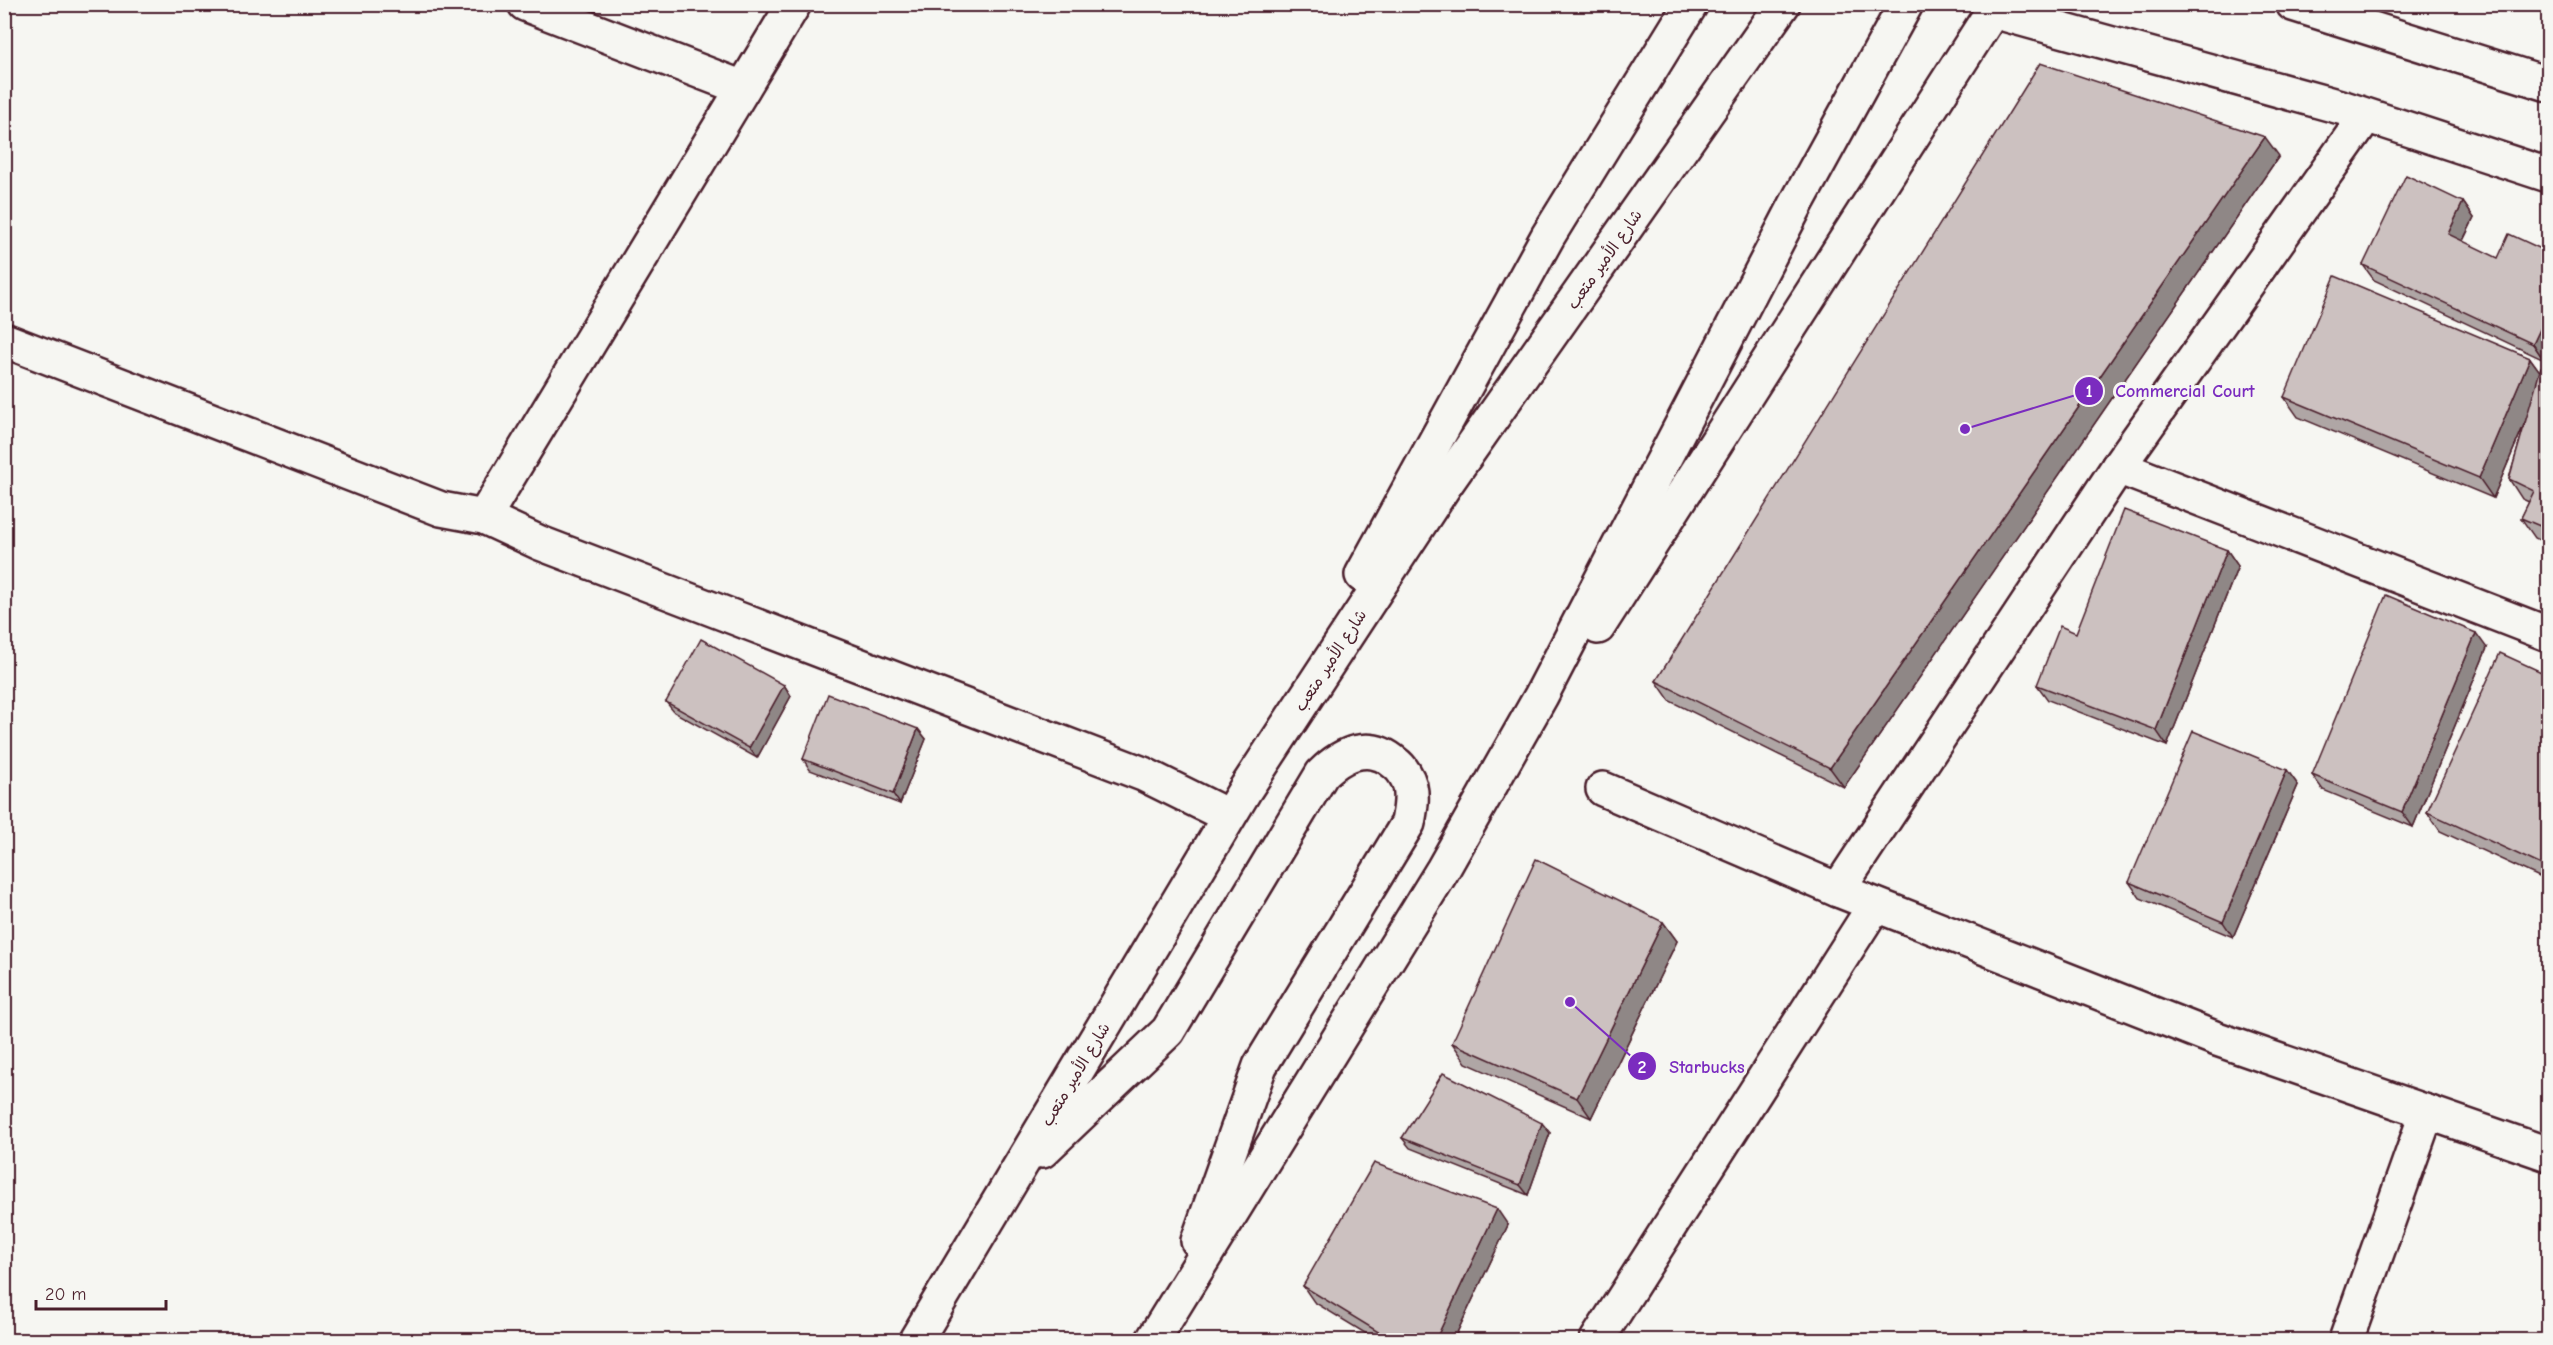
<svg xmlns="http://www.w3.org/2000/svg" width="2553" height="1345" viewBox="0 0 2553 1345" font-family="'Comic Neue','Playpen Sans Arabic',sans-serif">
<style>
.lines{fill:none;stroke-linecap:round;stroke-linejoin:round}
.minor-casing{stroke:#4a1f2b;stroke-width:38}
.major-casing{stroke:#4a1f2b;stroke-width:38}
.minor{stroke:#f6f6f2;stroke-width:33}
.major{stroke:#f6f6f2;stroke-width:33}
.wall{fill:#afa6a5;stroke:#4a1f2b;stroke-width:1.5}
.shaded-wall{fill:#8f8786;stroke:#4a1f2b;stroke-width:1.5}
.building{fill:#ccc1c0;stroke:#4a1f2b;stroke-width:1.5}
.labels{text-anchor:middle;stroke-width:6;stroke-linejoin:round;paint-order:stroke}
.street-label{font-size:16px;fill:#4a1f2b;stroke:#f6f6f2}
.leader{fill:none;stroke:#7b2cbf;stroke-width:2}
.callout-dot{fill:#7b2cbf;stroke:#f6f6f2;stroke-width:2}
.mark-label{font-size:18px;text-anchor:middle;font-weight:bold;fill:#fff}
.callout-label{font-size:18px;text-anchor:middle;font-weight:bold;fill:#7b2cbf;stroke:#f6f6f2;stroke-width:6;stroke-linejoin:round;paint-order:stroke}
</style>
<rect width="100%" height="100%" fill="#f6f6f2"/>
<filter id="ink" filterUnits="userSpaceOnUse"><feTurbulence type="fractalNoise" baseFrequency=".0167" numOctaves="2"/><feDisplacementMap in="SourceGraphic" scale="12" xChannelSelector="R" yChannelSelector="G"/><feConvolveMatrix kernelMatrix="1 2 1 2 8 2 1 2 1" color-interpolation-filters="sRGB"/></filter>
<g filter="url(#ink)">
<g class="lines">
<defs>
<g id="minor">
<path d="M525,4L743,88"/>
<path d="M794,4L484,517L540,543L1143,774L1228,816"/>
<path d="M2293,4L2548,84"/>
<path d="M1993,11L2344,108L2548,175"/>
<path d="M4,340L441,509L484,517"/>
<path d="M2118,467L2548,634"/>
<path d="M1603,789L1838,890L2217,1039L2548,1154"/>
<path d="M1838,890L2118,467L2366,116"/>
<path d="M1597,1340L1875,905"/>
<path d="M2346,1340L2427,1112"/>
</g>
<g id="major">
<path d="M1362,575L1548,236L1691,4"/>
<path d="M1598,627L1997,4"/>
<path d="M1042,1151L1168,1031L1322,774C1343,753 1370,741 1395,763C1402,768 1408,778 1410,786C1413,799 1410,811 1408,823L1260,1066L1198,1241"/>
<path d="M916,1340L1245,790L1445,485L1783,4"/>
<path d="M1153,1340L1442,871L1541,696L1799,199L1906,4"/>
</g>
</defs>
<use href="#minor" class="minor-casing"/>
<use href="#major" class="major-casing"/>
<use href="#minor" class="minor"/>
<use href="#major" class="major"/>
</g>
<g class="wall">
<path d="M2279,156L1844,787L1670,701L1656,681Z"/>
<path d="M2463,202L2474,218L2463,241L2544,360L2374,280L2363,265Z"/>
<path d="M2530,358L2540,372L2548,369V544L2535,538L2521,518L2529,502L2522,499L2509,479L2526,420L2493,498L2298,417L2284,397Z"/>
<path d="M2227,550L2238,566L2167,746L2048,700L2037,685L2076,633Z"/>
<path d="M2487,648L2413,827L2323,790L2312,775Z"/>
<path d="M2548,675V881L2440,831L2427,812Z"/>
<path d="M784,685L791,696L757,758L674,712L666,702Z"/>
<path d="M918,729L926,739L900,804L810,770L803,759Z"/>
<path d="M2287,770L2298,785L2233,937L2140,898L2129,882Z"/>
<path d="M1663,922L1677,941L1591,1118L1466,1063L1452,1043Z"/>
<path d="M1550,1133L1528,1195L1410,1148L1402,1138Z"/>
<path d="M1508,1225L1453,1341H1378L1314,1302L1303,1286Z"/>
</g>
<g class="shaded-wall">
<path d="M2265,137L2279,156L1844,787L1830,768Z"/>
<path d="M2463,202L2474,218L2458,250L2448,234Z"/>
<path d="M2548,312V350L2544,360L2533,344Z"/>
<path d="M2530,358L2544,377L2493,498L2479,478Z"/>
<path d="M2548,508V539L2540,526Z"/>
<path d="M2227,550L2238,566L2167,746L2156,730Z"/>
<path d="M2476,633L2487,648L2413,827L2402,812Z"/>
<path d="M784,685L791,696L757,758L749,748Z"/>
<path d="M918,729L926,739L900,804L893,794Z"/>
<path d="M2287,770L2298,785L2233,937L2223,922Z"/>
<path d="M1663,922L1677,941L1591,1118L1577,1098Z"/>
<path d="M1542,1123L1550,1133L1528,1195L1520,1185Z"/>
<path d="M1497,1209L1508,1225L1453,1341H1435Z"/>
</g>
<g class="building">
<path d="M2040,63L2265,137L1830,768L1656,681Z"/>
<path d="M2406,175L2463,202L2448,234L2498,258L2509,234L2548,252V312L2533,344L2363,265Z"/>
<path d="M2335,276L2530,358L2479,478L2284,397Z"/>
<path d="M2541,367L2548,369V508L2540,526L2521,518L2534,491L2509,479Z"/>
<path d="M2124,510L2227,550L2156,730L2037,685L2060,626L2076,633Z"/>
<path d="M2386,595L2476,633L2402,812L2312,775Z"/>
<path d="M701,639L784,685L749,748L666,702Z"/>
<path d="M2500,653L2548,675V868L2427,812Z"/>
<path d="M828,694L918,729L893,794L803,759Z"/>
<path d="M2193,731L2287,770L2223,922L2129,882Z"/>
<path d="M1536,859L1663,922L1577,1098L1452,1043Z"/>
<path d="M1443,1073L1542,1123L1520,1185L1402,1138Z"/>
<path d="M1374,1163L1497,1209L1435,1341H1393L1303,1286Z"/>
</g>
</g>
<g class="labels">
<g class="street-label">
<text transform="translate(1604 259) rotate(-55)" y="6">شارع الأمير متعب</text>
<text transform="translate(1330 660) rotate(-57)" y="6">شارع الأمير متعب</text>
<text transform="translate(1075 1074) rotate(-59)" y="6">شارع الأمير متعب</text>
</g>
</g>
<path class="leader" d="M1965 429L2089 391M1570 1002L1642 1066"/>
<g class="callout-dot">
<circle cx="1965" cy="429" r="6"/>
<circle cx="1570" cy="1002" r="6"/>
<circle cx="2089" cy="391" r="15"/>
<circle cx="1642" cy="1066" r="15"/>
</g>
<g class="mark-label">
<text x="2089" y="397">1</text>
<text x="1642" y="1073">2</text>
</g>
<g class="callout-label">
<text x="2185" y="397">Commercial Court</text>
<text x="1707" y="1073">Starbucks</text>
</g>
<rect width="2553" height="1345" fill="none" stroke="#f6f6f2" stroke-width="24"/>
<rect x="12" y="12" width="2529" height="1321" fill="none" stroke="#4a1f2b" stroke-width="2" filter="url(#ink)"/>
<path d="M36 1300v9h130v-9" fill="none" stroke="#4a1f2b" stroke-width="3"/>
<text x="45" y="1300" font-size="18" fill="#4a1f2b" stroke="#f6f6f2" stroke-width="4.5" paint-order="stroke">20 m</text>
</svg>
